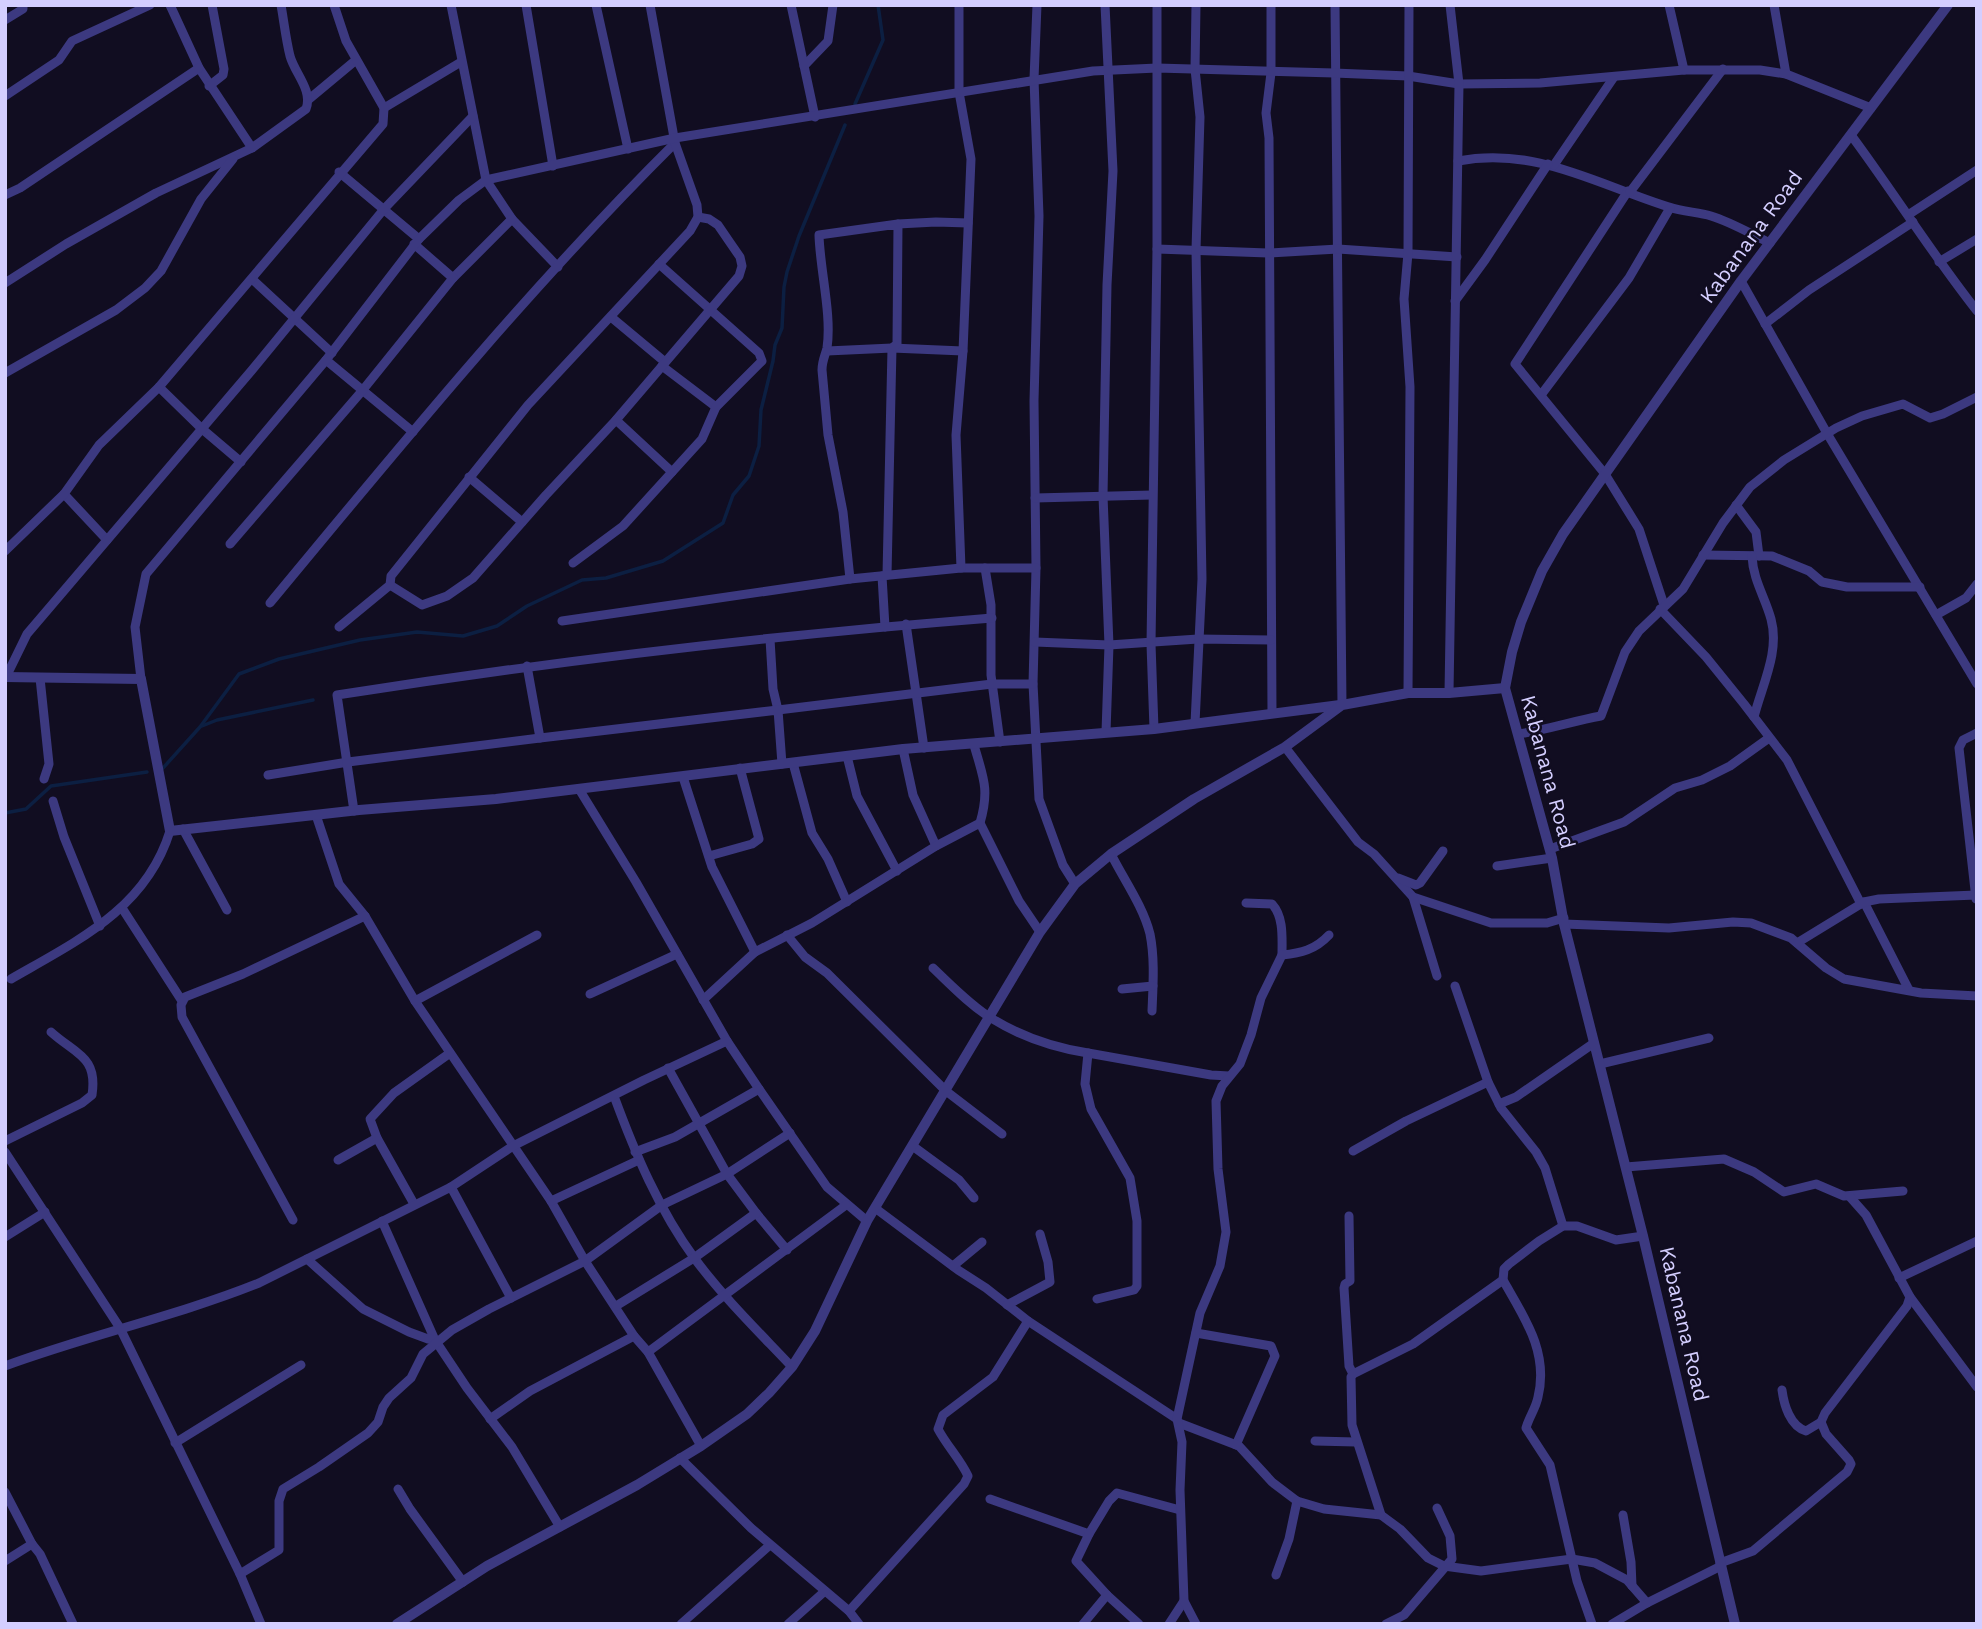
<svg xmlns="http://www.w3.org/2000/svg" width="1982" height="1629" viewBox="0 0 1982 1629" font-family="'Work Sans',sans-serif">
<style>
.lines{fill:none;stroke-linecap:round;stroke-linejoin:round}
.stream{stroke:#0c1f42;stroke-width:3.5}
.minor{stroke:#3c3980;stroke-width:9}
.tertiary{stroke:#3c3980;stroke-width:10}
.labels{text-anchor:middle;stroke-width:5;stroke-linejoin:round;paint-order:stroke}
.street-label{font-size:21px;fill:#d4ceff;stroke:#110d21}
</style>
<rect width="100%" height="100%" fill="#110d21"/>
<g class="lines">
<g class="stream">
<path d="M855,104L883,40L878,5"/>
<path d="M202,726L217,720L313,700"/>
<path d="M163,768L200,727L239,674L279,659L360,640L417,632L463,636L497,626L527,606L582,580L606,578L663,561L723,523L733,495L749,476L759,446L761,410L773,361L775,345L782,328L784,287L787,272L799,236L845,125"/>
<path d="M5,813L26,809L51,786L147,772"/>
</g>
<g class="minor">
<path d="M170,5L199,68L252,148"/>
<path d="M451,5L486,180L512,219L558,267"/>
<path d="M526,5L553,166"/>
<path d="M596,5L628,149"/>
<path d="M791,5L815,117"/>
<path d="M1037,5L1034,79L1039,216L1034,401L1036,568L1033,684L1039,799L1063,865L1075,884"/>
<path d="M1105,5L1113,171L1107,285L1103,496L1109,645L1106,732"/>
<path d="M1271,5V73L1266,113L1269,138L1272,713"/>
<path d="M1335,5L1342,705"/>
<path d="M1669,5L1684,70"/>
<path d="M1774,5L1786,74"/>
<path d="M5,20L23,9V5"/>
<path d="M804,66L828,41L833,5"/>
<path d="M209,86L223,75L224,69L212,5"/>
<path d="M5,96L59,60L72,41L150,5"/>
<path d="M308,100L356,60"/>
<path d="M384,108L461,62"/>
<path d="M1851,135C1894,193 1932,254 1977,311"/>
<path d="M1458,161C1536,146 1598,185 1669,207C1683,212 1698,212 1711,216C1731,222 1751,234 1770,243"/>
<path d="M1554,165L1614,77"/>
<path d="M339,172L419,239"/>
<path d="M1628,191L1515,364L1605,474L1639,529L1664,605"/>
<path d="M1630,192L1723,69"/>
<path d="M5,195L20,188L199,68"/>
<path d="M1908,215L1977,170"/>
<path d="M898,224L936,222L968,223"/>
<path d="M1157,249L1268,253L1338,249L1457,257"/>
<path d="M1939,262L1977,239"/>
<path d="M453,278L512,219"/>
<path d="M252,279L332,353"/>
<path d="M1741,281L1828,435L1977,684"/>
<path d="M5,283L66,244L156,193L252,148L306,109C313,90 295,74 290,56C286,40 284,22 281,5"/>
<path d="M1455,301L1485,260L1548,164"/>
<path d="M611,317L665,362"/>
<path d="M1765,324L1809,290L1913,222"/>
<path d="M827,351L892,348L963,351"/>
<path d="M326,360L413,432"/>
<path d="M662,366L716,407"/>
<path d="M5,373L116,310L145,288L161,271L201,199L233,159"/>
<path d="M159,387L201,428L241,462"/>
<path d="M1541,395L1629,278L1670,208"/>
<path d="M616,420L672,472"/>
<path d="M469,477L522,522"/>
<path d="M64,494L107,540"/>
<path d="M1035,498L1152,495"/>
<path d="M1736,505L1756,532L1759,556"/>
<path d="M230,544L362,391L453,278L414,244"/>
<path d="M5,551L64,494L99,445L159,387L383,124L384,108L346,41L334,5"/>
<path d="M1703,555L1772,556L1809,571L1822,582L1847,587H1920"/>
<path d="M1752,556C1753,580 1765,597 1771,619C1780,652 1762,685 1754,717"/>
<path d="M573,563L623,526L702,439L716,407L762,361L759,353L659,264"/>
<path d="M961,568H1036"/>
<path d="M985,568L991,605V675L1000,742"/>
<path d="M882,576L885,627"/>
<path d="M850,579L843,512L828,435L822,370C822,361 825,356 827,348C832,315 820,270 819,235L898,224L897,344L892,348L887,575"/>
<path d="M390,585L422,605L447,596L473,578L546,495L616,420L739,276L742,266L740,257L731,244L718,225L709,219L698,217"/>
<path d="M270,603C400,446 530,287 675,143"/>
<path d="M1660,609L1706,657L1744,704L1787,760L1861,904"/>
<path d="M1936,615L1966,598L1977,584"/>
<path d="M562,621L850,579L961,568L956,435L963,351L971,159L959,92V5"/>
<path d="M906,624L924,748"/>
<path d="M339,627L390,585L391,576L528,405L690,231L698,217L697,205L675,143L650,5"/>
<path d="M770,639L773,689L778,710L992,684H1033"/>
<path d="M1035,642L1109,645L1198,639L1271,640"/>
<path d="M527,666L540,738L778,710L782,764"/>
<path d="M6,677L27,634L252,370L384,209L473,116"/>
<path d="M40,678L49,764L44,779"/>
<path d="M141,679L135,627L146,574L326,360L419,239L459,200L486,180L675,138L1093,71L1157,68L1334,73L1408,76L1459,84L1540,83L1684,70H1760L1786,74L1871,108"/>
<path d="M1408,693L1410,387L1404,299L1408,253L1409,5"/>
<path d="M1449,693L1459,84L1450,5"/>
<path d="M1195,723L1202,579L1196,250L1200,117L1195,69L1196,5"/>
<path d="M1154,729L1151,644L1157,249V5"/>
<path d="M1518,734C1547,730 1573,721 1601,716L1625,652L1639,631L1683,589L1723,523L1750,487L1784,460L1836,428L1862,416L1903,404L1930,418L1943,414L1977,397"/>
<path d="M974,745C983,777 990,789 980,823"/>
<path d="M1285,747L1358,842L1374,854L1413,897L1491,923H1547L1564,918"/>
<path d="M903,749L913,795L936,846"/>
<path d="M847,756L857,796L897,871"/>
<path d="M793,763L812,833L828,859L847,902"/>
<path d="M268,775L348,762L540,738"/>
<path d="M683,777L712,867L755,952L812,923L936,846L980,823L1019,901L1040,932"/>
<path d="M579,789L636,882L727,1041L759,1089L827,1187L867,1221"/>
<path d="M53,801L64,837L100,926"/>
<path d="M354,811L337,695C554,661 773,635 992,618"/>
<path d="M316,815L339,884L365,916L415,1001L551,1201L585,1261L634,1336L648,1352L701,1446"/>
<path d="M183,829L227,910"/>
<path d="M1550,849L1624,822L1675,788L1702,780L1730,766L1769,738"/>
<path d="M1111,854C1124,880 1143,906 1150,934C1155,959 1153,986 1152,1011"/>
<path d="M709,856L752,844L759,839L740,768"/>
<path d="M1497,866L1552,858"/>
<path d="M1398,878L1416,885L1420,883L1443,851"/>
<path d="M1413,897L1437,976"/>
<path d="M1976,899L1959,748L1963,740L1977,733"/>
<path d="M1864,902L1909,990"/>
<path d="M1246,903L1272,904C1284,917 1282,938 1282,955"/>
<path d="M122,908L182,1001"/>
<path d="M1564,924L1669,928L1733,922L1751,923L1791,938L1826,968L1844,979L1921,993L1977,996"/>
<path d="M787,935L805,957L827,973L946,1091L1002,1134"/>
<path d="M1797,943L1864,902L1879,899L1976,895"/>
<path d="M933,968C951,985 970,1005 991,1018C1020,1036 1055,1048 1088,1053L1085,1084L1091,1109L1130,1178L1137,1221V1286L1134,1290L1097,1299"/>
<path d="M11,979C77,941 146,909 170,831"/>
<path d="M1455,986L1488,1082L1501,1108L1536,1152L1545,1168L1563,1226"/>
<path d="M1122,989L1153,986"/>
<path d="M590,994L677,954"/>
<path d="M703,1000L755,952"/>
<path d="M415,1001L537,935"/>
<path d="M1088,1053L1211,1075L1229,1076"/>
<path d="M1600,1064L1709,1038"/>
<path d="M614,1096C635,1153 659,1210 695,1259C724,1298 759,1332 792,1367"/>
<path d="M1499,1104L1516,1097L1594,1043"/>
<path d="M5,1141L82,1103L92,1095C98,1056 75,1054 51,1032"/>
<path d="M914,1147L959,1180L974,1198"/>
<path d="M1353,1151L1406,1121L1488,1082"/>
<path d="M5,1152L120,1328L240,1574L261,1624"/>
<path d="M635,1152L675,1137L759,1089"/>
<path d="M338,1160L377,1138"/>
<path d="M1626,1167L1724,1159L1754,1172L1784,1192L1816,1184L1844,1196L1903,1191"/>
<path d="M451,1187L511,1298"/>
<path d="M1850,1197L1866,1215L1910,1297L1977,1387"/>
<path d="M551,1201L639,1160"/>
<path d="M414,1204L377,1138L370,1119L394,1093L450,1053"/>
<path d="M875,1208L958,1270L986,1288L1028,1321L1177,1419"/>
<path d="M756,1213L787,1250"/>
<path d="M1349,1216L1350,1281L1345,1284L1344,1288L1349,1366L1353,1374"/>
<path d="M293,1220L182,1017L181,1005L185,997L243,974L365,916"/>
<path d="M382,1221L435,1340L467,1388L512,1447L560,1527"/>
<path d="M5,1237L45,1212"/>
<path d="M307,1259L363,1309L409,1332L428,1339L435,1340"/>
<path d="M953,1266L982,1242"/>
<path d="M1899,1278L1977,1241"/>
<path d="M1007,1305L1050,1282L1048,1262L1040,1234"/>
<path d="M616,1306L694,1258L756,1213L727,1174L668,1068"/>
<path d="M1196,1333L1271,1346L1275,1356L1236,1445"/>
<path d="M648,1352L846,1205"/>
<path d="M5,1366C89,1335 177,1316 259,1283L451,1187L513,1146L644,1080L727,1041"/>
<path d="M1782,1390C1784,1405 1790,1426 1806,1431L1821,1422L1825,1413L1907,1306L1910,1297"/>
<path d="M490,1419L530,1391L634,1336"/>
<path d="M1179,1423L1239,1446L1272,1482L1297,1501L1324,1509L1381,1515L1400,1529L1428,1558L1444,1566L1481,1571L1572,1559L1595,1563L1627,1580L1647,1603"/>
<path d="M1315,1441L1356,1442"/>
<path d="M175,1443L301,1365"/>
<path d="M680,1458L751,1528L849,1611L859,1624"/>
<path d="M398,1489L410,1509L463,1582"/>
<path d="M5,1492L32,1544L40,1554L73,1624"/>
<path d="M990,1499L1089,1534L1109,1501L1117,1493L1180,1510"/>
<path d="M1381,1515L1352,1425L1351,1377L1353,1374L1413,1344L1503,1280"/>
<path d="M1623,1515L1631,1562L1632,1586"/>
<path d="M1089,1534L1076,1561L1107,1595L1139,1624"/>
<path d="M5,1561L32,1544"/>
<path d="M1720,1563L1753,1551L1847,1472L1851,1464L1849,1460L1826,1434L1821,1422"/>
<path d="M240,1574L279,1550V1501L283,1489L319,1467L368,1433L378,1422L383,1407L389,1398L411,1378L423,1354L452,1330L489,1309L585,1261L662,1205L727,1174L790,1133"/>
<path d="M1276,1575L1289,1539L1297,1501"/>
<path d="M849,1611L964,1484L968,1476C960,1459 947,1446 938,1429L943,1415L993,1377L1028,1321"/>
<path d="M681,1624L770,1545"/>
<path d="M788,1624L825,1591"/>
<path d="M1083,1624L1107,1595"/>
<path d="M1169,1624L1184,1601"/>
<path d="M1196,1624L1184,1601L1180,1490L1182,1442L1177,1419L1200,1313L1220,1266L1226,1232L1218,1169L1216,1101L1222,1086L1240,1064L1251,1035L1261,998L1282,955C1301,953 1315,950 1329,935"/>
<path d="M1386,1624L1404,1615L1452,1559L1450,1536L1437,1508"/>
<path d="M1592,1624L1577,1581L1550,1465L1526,1428C1529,1417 1536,1408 1538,1397C1549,1352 1524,1317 1503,1280L1504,1269L1509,1264L1539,1241L1563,1226H1577L1616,1240L1643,1236"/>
<path d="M1612,1624L1647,1603L1721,1566"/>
</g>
<g class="tertiary">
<path d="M5,677L141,679L170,831L359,810L496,799L903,749L1154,729L1340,705"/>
<path d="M397,1624L487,1566L637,1485L701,1446L747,1414L769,1393L792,1367L815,1331L867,1221L1040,932L1075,884L1111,854L1194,799L1285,747L1342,705L1408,693H1449L1505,688"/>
<path d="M1735,1624L1643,1236L1564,924L1552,858L1505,688L1512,652L1521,622L1542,571L1563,534L1741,281L1948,5"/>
</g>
</g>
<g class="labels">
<g class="street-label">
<text transform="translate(1751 237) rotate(-54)" y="7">Kabanana Road</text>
<text transform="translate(1548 772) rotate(75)" y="7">Kabanana Road</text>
<text transform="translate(1684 1324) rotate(77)" y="7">Kabanana Road</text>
</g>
</g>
<rect width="1982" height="1629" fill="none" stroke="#d4ceff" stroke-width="14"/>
</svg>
